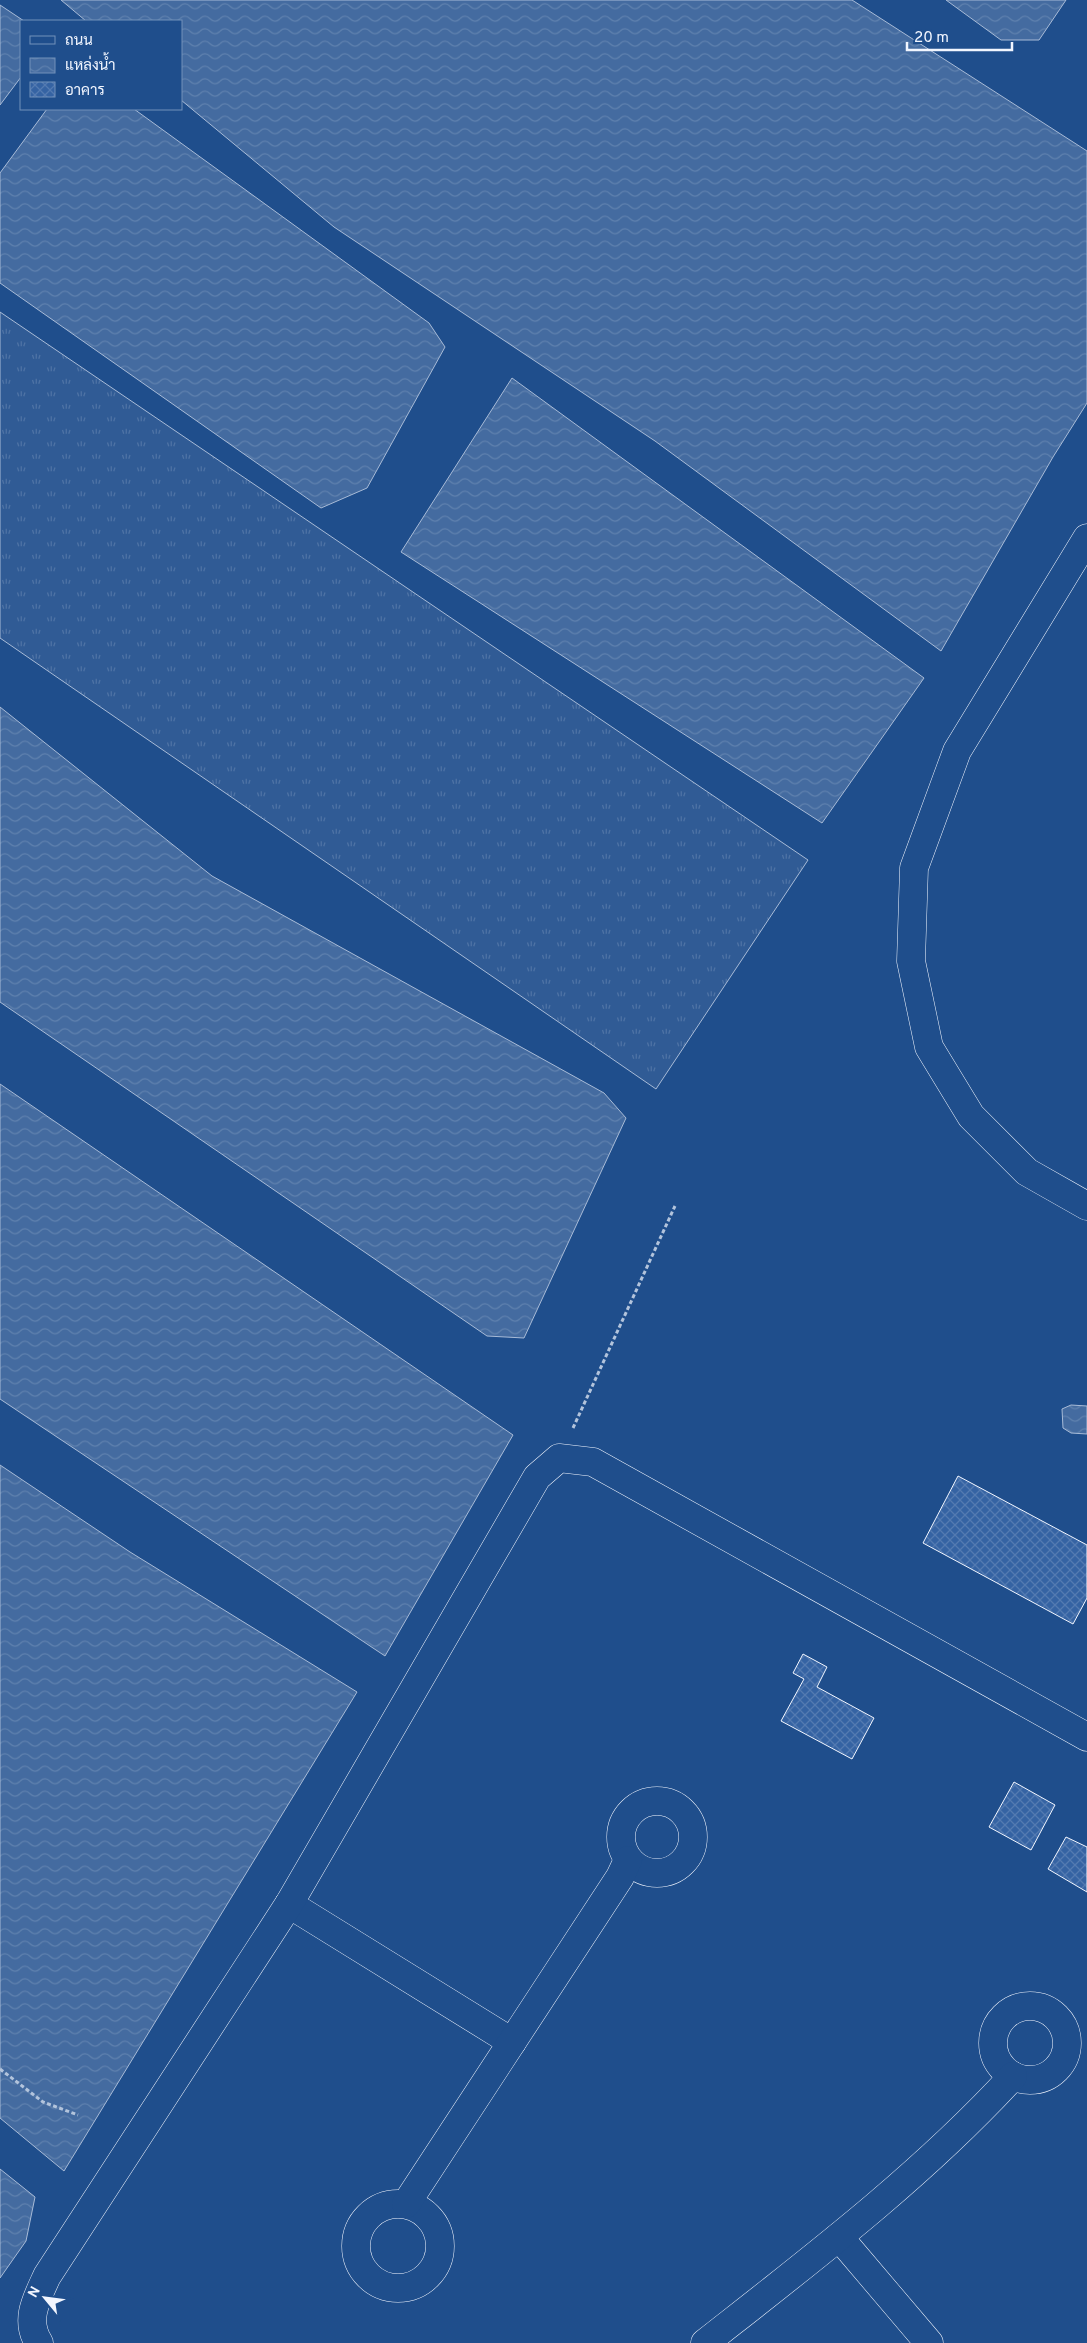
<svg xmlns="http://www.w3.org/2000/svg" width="1087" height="2343" viewBox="0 0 1087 2343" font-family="Overpass,Sarabun,sans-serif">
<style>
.grass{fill:url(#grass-tufts);stroke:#a8bbd7}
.water{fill:url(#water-waves);stroke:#a8bbd7}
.building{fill:url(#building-cross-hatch);stroke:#f2f6ff}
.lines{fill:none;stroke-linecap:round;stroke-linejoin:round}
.minor-casing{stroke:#f2f6ff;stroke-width:29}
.path{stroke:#b3c4dc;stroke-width:3;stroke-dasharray:4 2.5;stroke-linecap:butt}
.minor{stroke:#1f4e8c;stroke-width:28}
</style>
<defs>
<pattern id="grass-tufts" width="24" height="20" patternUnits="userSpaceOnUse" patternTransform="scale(1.25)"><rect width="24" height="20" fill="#305b95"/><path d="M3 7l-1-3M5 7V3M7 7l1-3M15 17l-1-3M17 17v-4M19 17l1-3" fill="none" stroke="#4e73a5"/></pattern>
<pattern id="water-waves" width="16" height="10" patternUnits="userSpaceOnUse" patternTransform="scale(1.25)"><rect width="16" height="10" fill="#446ba0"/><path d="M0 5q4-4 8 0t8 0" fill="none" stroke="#5f81ae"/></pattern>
<pattern id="building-cross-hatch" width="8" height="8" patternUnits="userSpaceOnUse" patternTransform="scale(1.25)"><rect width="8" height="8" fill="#3563a3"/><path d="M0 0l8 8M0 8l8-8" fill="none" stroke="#537ab1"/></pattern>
</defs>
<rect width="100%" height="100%" fill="#1f4e8c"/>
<path class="grass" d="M0,312L808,860L656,1089L0,638Z"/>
<g class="water">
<path d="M61,0H852L1087,151V403L1053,457L941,651L655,441L334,227L181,100V21H86Z"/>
<path d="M946,0H1066L1039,40H1001Z"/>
<path d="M0,5L24,21H21V77L0,105Z"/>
<path d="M47,109H134L429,323L445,347L367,488L321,508L0,283V173Z"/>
<path d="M512,378L924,678L822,823L401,552Z"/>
<path d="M0,707L212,876L604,1093L626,1118L524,1338L487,1336L0,1002Z"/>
<path d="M0,1084L513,1435L385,1656L0,1399Z"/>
<path d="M1071,1405L1087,1406V1434L1071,1433L1063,1428L1062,1409Z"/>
<path d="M0,1465L130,1552L357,1692L64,2171L0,2118Z"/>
<path d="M0,2169L35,2197L26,2241L0,2278Z"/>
</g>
<g class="building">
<path d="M958,1476L1087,1545V1598L1073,1624L923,1543Z"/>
<path d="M803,1654L827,1667L817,1687L874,1718L852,1759L781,1721L804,1679L793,1673Z"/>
<path d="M1014,1782L1055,1805L1031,1850L989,1827Z"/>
<path d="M1066,1837L1087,1847V1892L1048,1869Z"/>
</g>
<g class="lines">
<defs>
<g id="minor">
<path d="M1087,538L957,751L914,868L911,961L929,1047L971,1116L1027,1172L1087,1206"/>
<circle cx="657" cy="1837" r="36"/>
<path d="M289,1904L512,2042"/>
<circle cx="1030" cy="2043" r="37"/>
<circle cx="398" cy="2246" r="42"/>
<path d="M406,2204L620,1877L628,1860"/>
<path d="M839,2237L929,2343"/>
<path d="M39,2343C24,2320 37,2298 47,2276L289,1904L537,1477L559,1458L593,1462L1087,1737"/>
<path d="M705,2343C812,2259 921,2176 1013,2076"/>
</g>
</defs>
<use href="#minor" class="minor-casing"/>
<g class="path">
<path d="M573,1428L675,1206"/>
<path d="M0,2069L43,2102L78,2115"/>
</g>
<use href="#minor" class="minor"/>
</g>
<rect x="20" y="20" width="162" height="90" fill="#1f4e8c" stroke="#7391ba"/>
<rect x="30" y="36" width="25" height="8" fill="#1f4e8c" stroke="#7391ba"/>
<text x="65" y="45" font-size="15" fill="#f2f6ff">ถนน</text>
<rect x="30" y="58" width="25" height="15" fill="url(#water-waves)" stroke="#7391ba"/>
<text x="65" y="70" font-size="15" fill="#f2f6ff">แหล่งน้ำ</text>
<rect x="30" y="82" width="25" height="15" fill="url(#building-cross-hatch)" stroke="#7391ba"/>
<text x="65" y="95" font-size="15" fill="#f2f6ff">อาคาร</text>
<g transform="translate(45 2298) rotate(299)" stroke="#1f4e8c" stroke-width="4" paint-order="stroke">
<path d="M0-4L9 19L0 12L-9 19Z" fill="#f2f6ff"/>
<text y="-8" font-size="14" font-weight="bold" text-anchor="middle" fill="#f2f6ff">N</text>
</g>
<path d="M907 42v8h105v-8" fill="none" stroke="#f2f6ff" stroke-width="2.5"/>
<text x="914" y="42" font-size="15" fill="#f2f6ff" stroke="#1f4e8c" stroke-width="4" paint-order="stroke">20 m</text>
</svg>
